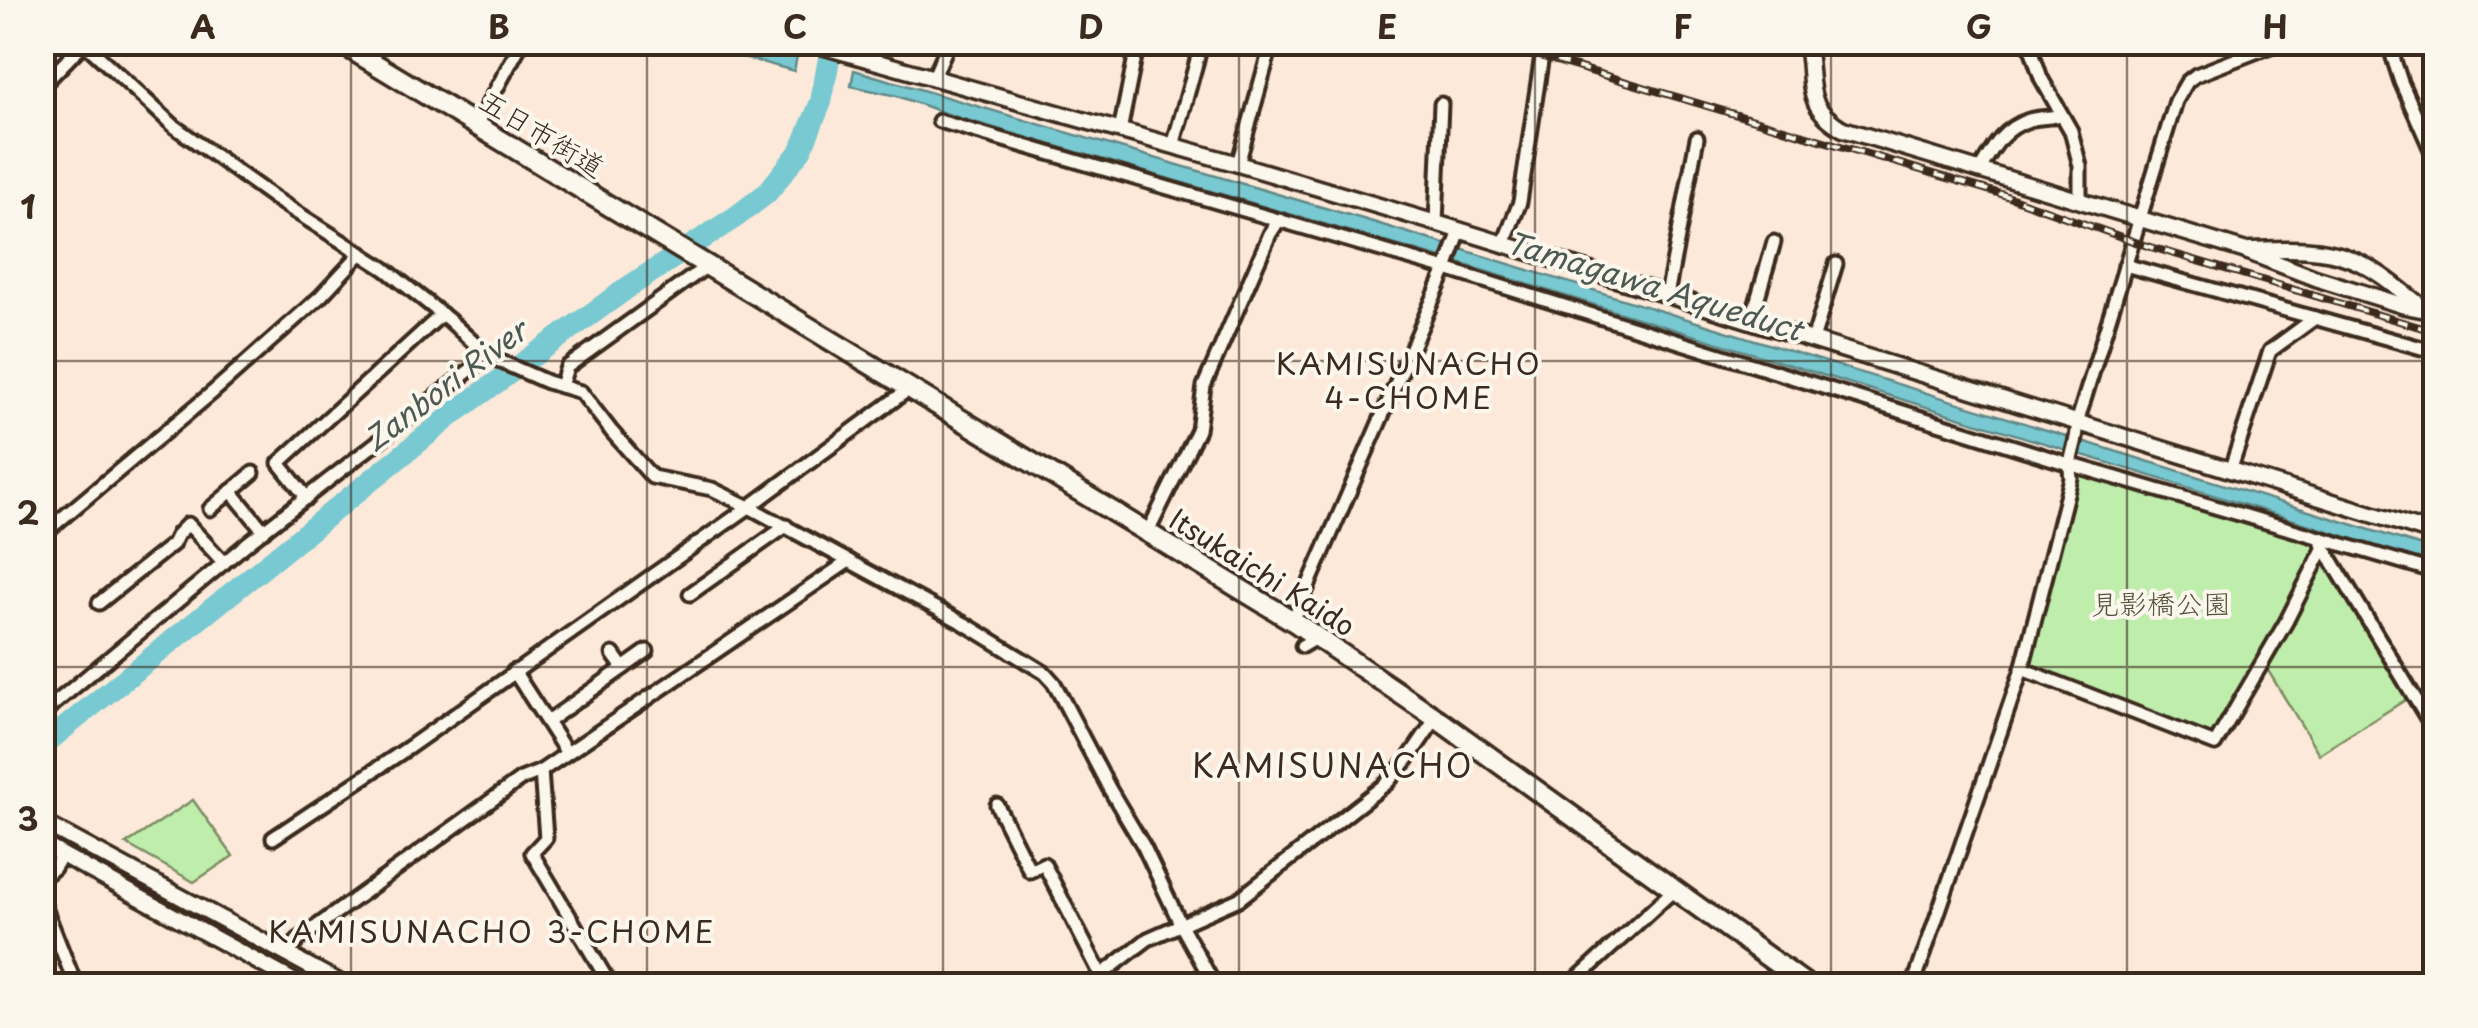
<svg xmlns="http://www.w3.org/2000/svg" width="2478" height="1028" viewBox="0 0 2478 1028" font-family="'Playpen Sans','Klee One',sans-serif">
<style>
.green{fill:#bfedab;stroke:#7d8c64;stroke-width:2.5}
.water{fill:#78c9d1;stroke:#608989;stroke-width:2.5}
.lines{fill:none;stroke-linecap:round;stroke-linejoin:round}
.river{stroke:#78c9d1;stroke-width:22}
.minor-casing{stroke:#3b2a1e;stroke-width:19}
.tertiary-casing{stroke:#3b2a1e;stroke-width:21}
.primary-casing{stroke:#3b2a1e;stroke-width:25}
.minor{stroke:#fbf7ec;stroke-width:11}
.tertiary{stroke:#fbf7ec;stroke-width:14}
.primary{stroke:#fbf7ec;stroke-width:18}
.rail-casing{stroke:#3b2a1e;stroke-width:8}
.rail{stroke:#fbf7ec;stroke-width:4;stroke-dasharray:11;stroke-linecap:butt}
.grid{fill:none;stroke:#3b2a1e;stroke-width:2.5;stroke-opacity:0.55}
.labels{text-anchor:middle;stroke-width:8;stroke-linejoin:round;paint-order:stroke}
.street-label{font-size:28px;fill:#3b2a1e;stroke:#fbf7ec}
.park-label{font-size:28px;fill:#55513a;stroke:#fbf7ec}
.water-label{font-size:30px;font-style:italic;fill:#4d5a54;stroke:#fbf7ec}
.neighbourhood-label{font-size:30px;letter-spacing:2.5px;fill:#3b2a1e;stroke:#fbf7ec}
.quarter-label{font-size:32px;letter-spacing:2.5px;fill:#3b2a1e;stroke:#fbf7ec}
.neatline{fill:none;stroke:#3b2a1e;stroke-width:4}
.grid-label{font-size:32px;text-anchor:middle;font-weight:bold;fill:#3b2a1e}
</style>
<rect width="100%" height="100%" fill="#fce9d9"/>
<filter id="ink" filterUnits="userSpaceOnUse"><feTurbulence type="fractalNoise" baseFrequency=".01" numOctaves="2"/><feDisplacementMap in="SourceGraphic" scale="20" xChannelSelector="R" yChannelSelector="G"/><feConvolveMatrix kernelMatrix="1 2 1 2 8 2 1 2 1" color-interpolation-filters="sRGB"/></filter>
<g filter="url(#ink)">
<g class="green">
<path d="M2074,462L2317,541L2410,697L2319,754L2261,659L2212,739L2028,669Z"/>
<path d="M193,800L233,856L194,882L126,844Z"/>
</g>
<g class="water">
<path d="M691,43H747L797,56L794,71Z"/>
<path d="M854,70L1373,222L2435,550V565L2310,525L1462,264L953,116L897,96L851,86Z"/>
</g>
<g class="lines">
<path class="river" d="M42,746L457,411L630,286L737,216L767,193L801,150L821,102L832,42"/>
<defs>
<g id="minor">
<path d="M83,42L175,127L274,198L385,269L449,320L488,356L547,382L581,392L612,432L652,477L712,489L749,507L965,624L1045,673L1054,683L1109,788L1144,847L1180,923L1215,986"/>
<path d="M2029,42L2041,78L2071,131L2080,166V201"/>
<path d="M2388,42L2401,82L2436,161"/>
<path d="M933,79L949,42"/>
<path d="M42,86L84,43"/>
<path d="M939,121L1446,269L2069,464L2436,572"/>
<path d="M476,126L522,42"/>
<path d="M1120,131L1138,42"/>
<path d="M1173,146L1202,42"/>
<path d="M1238,164L1272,42"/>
<path d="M1979,171C1993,148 2002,129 2029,120C2039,117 2051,118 2061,115"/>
<path d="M1436,223L1441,104"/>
<path d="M1503,245L1520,202L1544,42"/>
<path d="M2125,265L2436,352"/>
<path d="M1667,295L1697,138"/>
<path d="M1751,321L1774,242"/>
<path d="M1813,340L1836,264"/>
<path d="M561,386L567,367L707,266"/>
<path d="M2230,471L2270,351L2315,318"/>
<path d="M231,491L264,531"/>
<path d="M307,498L279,463L442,314"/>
<path d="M210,509L253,473"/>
<path d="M1147,534L1198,430L1204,386L1270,234L1279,220"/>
<path d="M42,535L213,392L321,296L361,253"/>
<path d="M2322,544L2436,733"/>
<path d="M690,594L786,526"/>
<path d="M99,603L173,544L178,534L188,524L224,563"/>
<path d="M1293,621L1446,269L1460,231"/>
<path d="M1302,646L1317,637"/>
<path d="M613,654L623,668"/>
<path d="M2022,669L2215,744L2286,622L2323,549"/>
<path d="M514,671L567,753"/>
<path d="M42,714L250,541L488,356"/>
<path d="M547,722L647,651"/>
<path d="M541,771L546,838L532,853L611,986"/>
<path d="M997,805L1030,871L1044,864L1101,975"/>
<path d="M273,838L408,748L749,507L909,389"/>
<path d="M42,878L54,868L62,855"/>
<path d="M42,900L76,986"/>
<path d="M289,953L298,940L521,779L541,771L849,561"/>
<path d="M1087,986L1148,939L1239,899L1387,783L1408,759L1436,718"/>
<path d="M1569,986L1675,889"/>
<path d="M1913,986L2022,669L2071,478C2067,456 2079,443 2077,423L2176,101L2187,82L2196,75L2281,42"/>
</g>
<g id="tertiary">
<path d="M807,42L1238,164L1436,223L2436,534"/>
<path d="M1806,42C1816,81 1800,104 1843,129L2243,250L2315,278L2405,306L2436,312"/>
<path d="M2249,250C2282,249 2320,246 2351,259C2377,269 2400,290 2422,307"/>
<path d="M42,822L346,986"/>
<path d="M42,844L302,986"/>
</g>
<path id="primary" d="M339,42L1293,621L1436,718L1808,986"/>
</defs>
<use href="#minor" class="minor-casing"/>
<use href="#tertiary" class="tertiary-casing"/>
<use href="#primary" class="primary-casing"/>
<use href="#minor" class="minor"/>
<use href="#tertiary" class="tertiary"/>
<use href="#primary" class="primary"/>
<defs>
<g id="rail">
<path d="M1465,42L1504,54"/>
<path d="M1493,42L2001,194L2141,244L2436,332"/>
</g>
</defs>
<use href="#rail" class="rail-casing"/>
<use href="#rail" class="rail"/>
</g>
</g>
<path class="grid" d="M351,42V986M647,42V986M943,42V986M1239,42V986M1535,42V986M1831,42V986M2127,42V986M42,361H2436M42,667H2436"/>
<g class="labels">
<g class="street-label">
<text transform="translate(542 134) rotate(31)" y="10">五日市街道</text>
<text transform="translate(1262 573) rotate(32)" y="10">Itsukaichi Kaido</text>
</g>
<g class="park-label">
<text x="2161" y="614">見影橋公園</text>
</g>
<g class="water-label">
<text transform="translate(1654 287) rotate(17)" y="10">Tamagawa Aqueduct</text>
<text transform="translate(446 386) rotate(-37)" y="10">Zanbori River</text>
</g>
<g class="neighbourhood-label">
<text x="1409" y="375">KAMISUNACHO<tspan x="1409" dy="34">4-CHOME</tspan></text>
<text x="492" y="943">KAMISUNACHO 3-CHOME</text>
</g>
<g class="quarter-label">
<text x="1333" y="778">KAMISUNACHO</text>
</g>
</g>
<rect width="2478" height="1028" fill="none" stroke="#fbf7ec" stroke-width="110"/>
<rect x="55" y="55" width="2368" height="918" class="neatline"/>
<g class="grid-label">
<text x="203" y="39">A</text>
<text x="499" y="39">B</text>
<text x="795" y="39">C</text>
<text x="1091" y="39">D</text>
<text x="1387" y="39">E</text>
<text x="1683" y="39">F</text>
<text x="1979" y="39">G</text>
<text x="2275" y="39">H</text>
<text x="28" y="219">1</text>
<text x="28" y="525">2</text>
<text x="28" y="831">3</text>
</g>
</svg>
